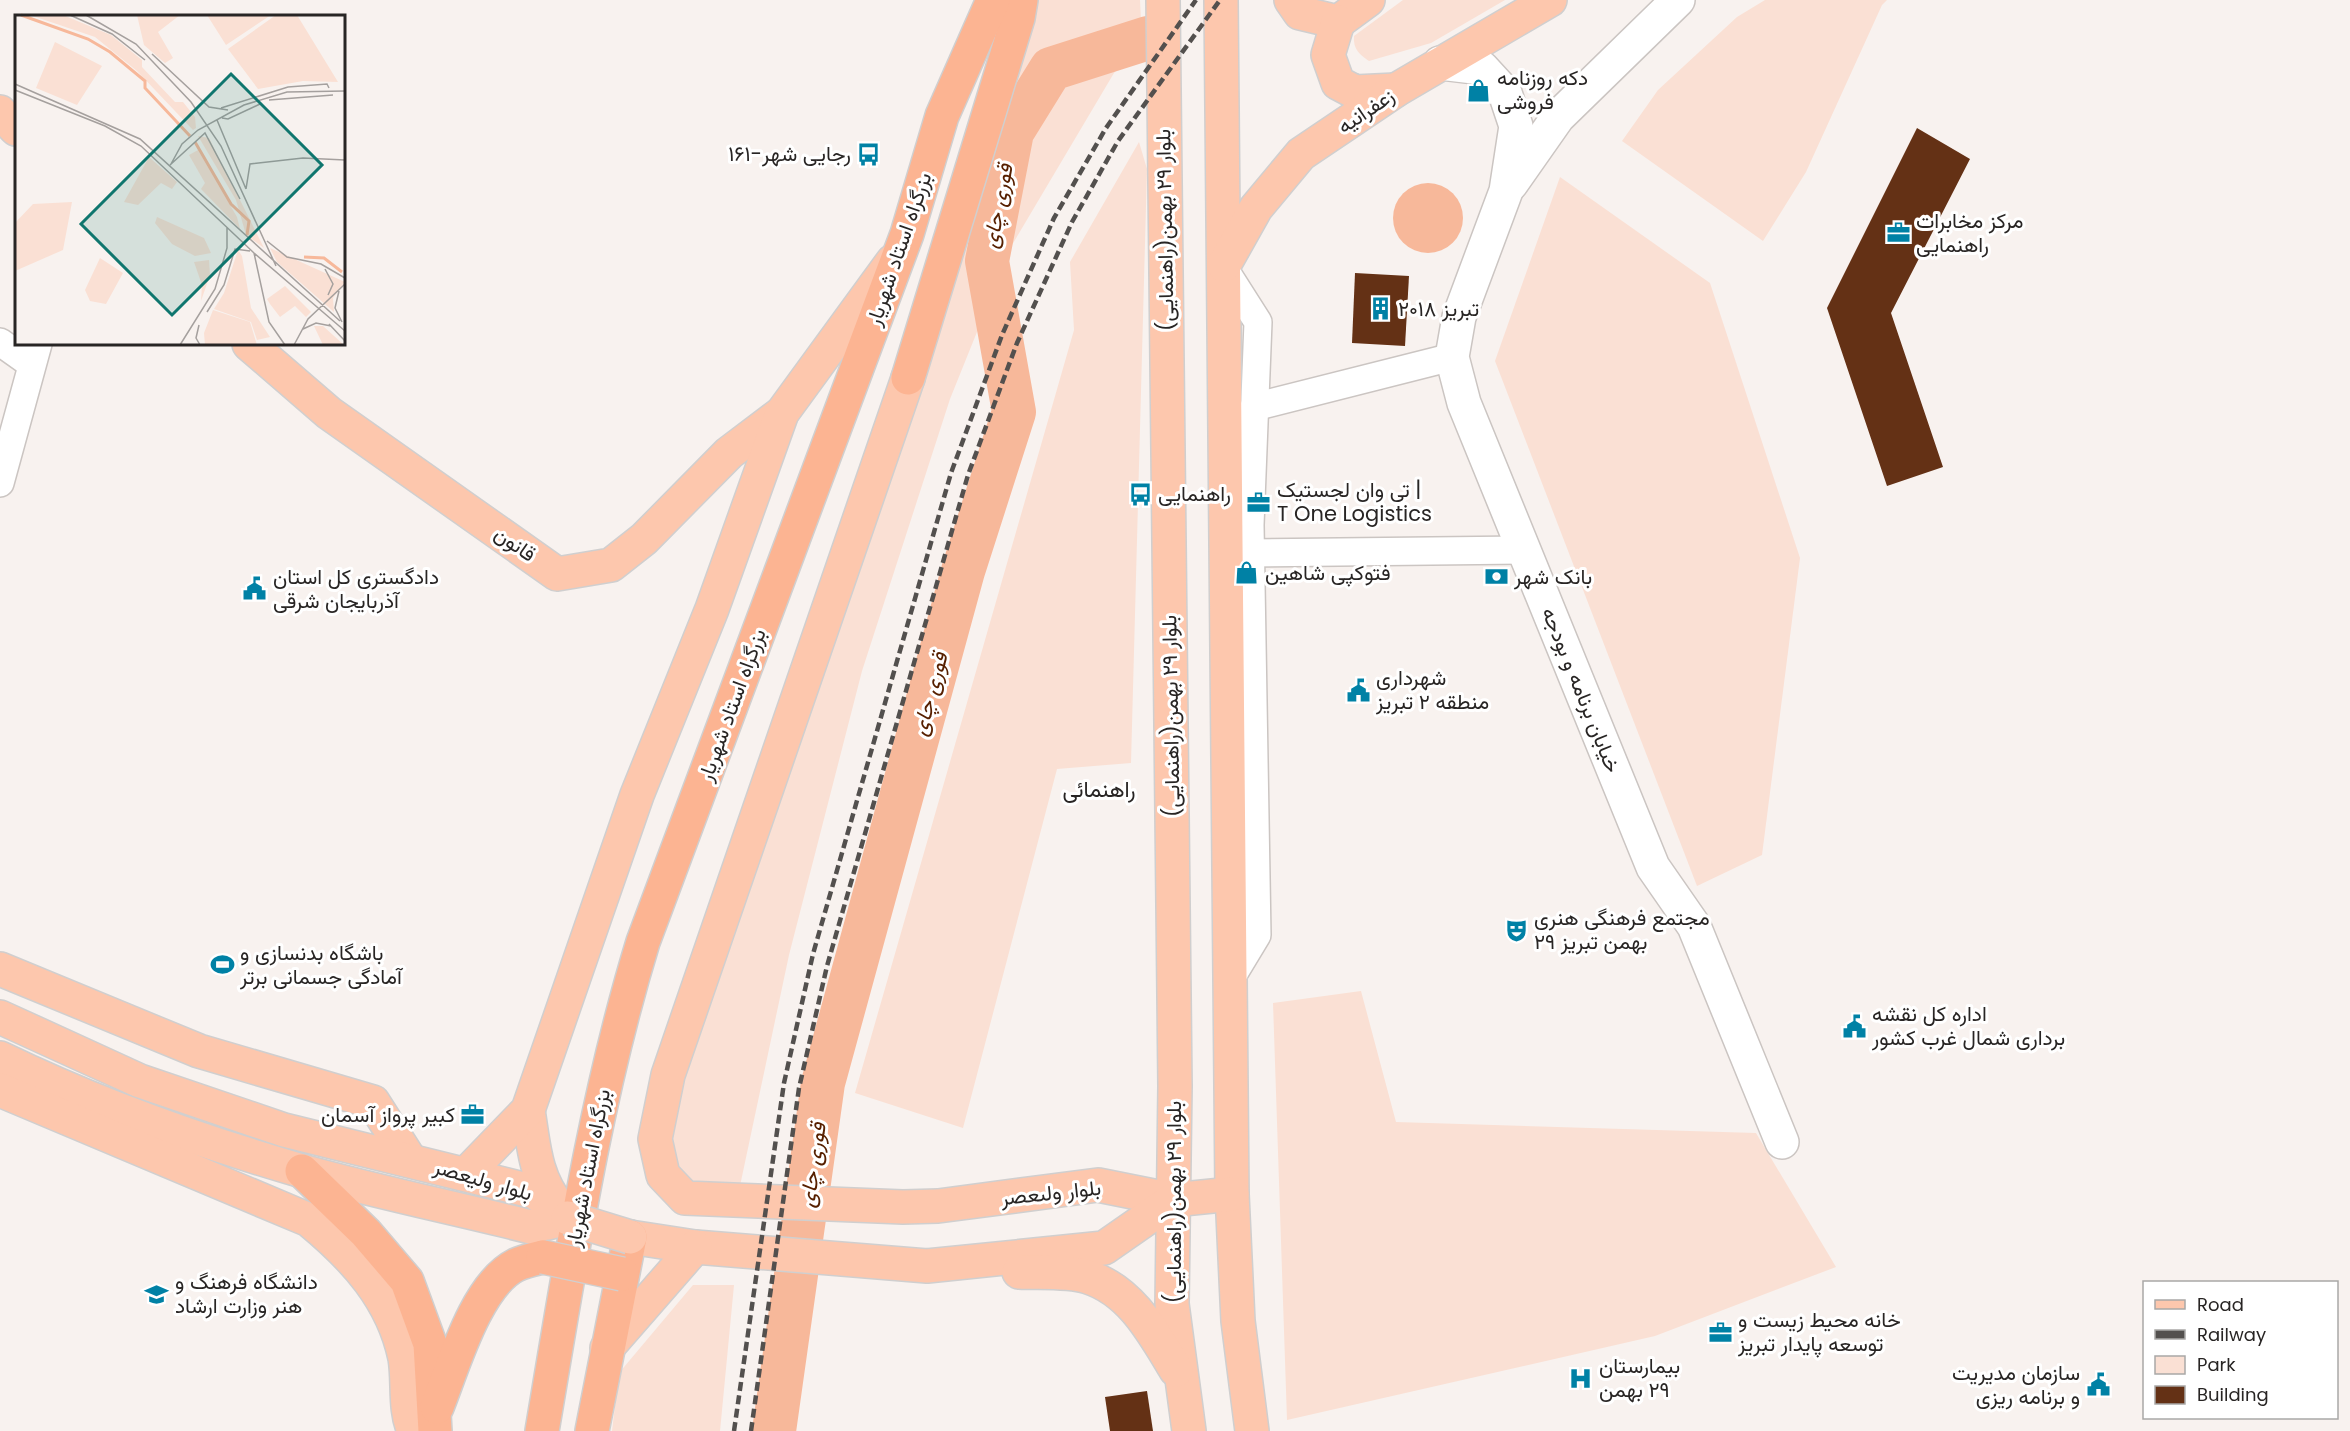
<svg xmlns="http://www.w3.org/2000/svg" width="2350" height="1431" viewBox="0 0 2350 1431" font-family="Poppins,Vazirmatn,sans-serif">
<style>
.green{fill:#fae0d4}
.water{fill:#f7b89a}
.lines{fill:none;stroke-linecap:round;stroke-linejoin:round}
.river{stroke:#f7b89a;stroke-width:44}
.building{fill:#643115}
.minor-casing{stroke:#cbc5c2;stroke-width:30}
.tertiary-casing{stroke:#cbc5c2;stroke-width:36}
.primary-casing{stroke:#d0cfcf;stroke-width:36}
.trunk-casing{stroke:#d0cfcf;stroke-width:36}
.minor{stroke:#fff;stroke-width:27}
.tertiary{stroke:#fff;stroke-width:33}
.primary{stroke:#fdc7ad;stroke-width:33}
.trunk{stroke:#fcb492;stroke-width:33}
.rail{stroke:#53504e;stroke-width:4.5;stroke-dasharray:9 4.5;stroke-linecap:butt}
.primary-bridge-casing{stroke:#d0cfcf;stroke-width:36;stroke-linecap:butt}
.trunk-bridge-casing{stroke:#d0cfcf;stroke-width:36;stroke-linecap:butt}
.primary-bridge{stroke:#fdc7ad;stroke-width:33}
.trunk-bridge{stroke:#fcb492;stroke-width:33}
.labels{text-anchor:middle;stroke-width:6;stroke-linejoin:round;paint-order:stroke}
.poi-label{font-size:21px;fill:#282524;stroke:#fff;text-anchor:start}
.street-label{font-size:21px;fill:#282524;stroke:#fff}
.water-label{font-size:22px;font-style:italic;fill:#572000;stroke:#fff}
.neighbourhood-label{font-size:22px;fill:#282524;stroke:#fff}
.inset-river{fill:none;stroke:#f7b89a;stroke-width:3}
.inset-road{fill:none;stroke:#a5a09e;stroke-width:1.5}
.view{fill:#0f766e;fill-opacity:0.15;stroke:#0f766e;stroke-width:3}
.inset-edge{fill:none;stroke:#282524;stroke-width:3}
</style>
<rect width="100%" height="100%" fill="#f8f2ef"/>
<g class="green">
<path d="M1034,0H1140L1142,44L1114,73L1012,245L950,399L862,671L789,955L737,1200C725,1197 706,1197 695,1191C661,1173 670,1131 675,1100Z"/>
<path d="M1403,0H1505L1431,43L1369,61C1359,54 1353,49 1354,36Z"/>
<path d="M1765,0H1887L1882,5L1806,172L1763,241L1622,141L1658,90L1737,17Z"/>
<path d="M1139,142L1147,169L1131,763L1057,769L963,1128L855,1093L1074,330L1070,262Z"/>
<path d="M1560,177L1710,283L1800,558L1762,855L1697,886L1495,361Z"/>
<path d="M1361,991L1396,1122L1756,1133L1836,1267L1655,1336L1287,1420L1273,1003Z"/>
<path d="M693,1285H734L720,1431H612L619,1373Z"/>
</g>
<circle class="water" cx="1428" cy="218" r="35"/>
<g class="lines">
<path class="river" d="M774,1431L823,1083L963,571L1014,412L987,261L1012,132L1051,69L1148,38"/>
</g>
<g class="building">
<path d="M1917,128L1970,159L1891,313L1943,467L1887,486L1827,308Z"/>
<path d="M1355,273L1409,276L1405,346L1352,343Z"/>
<path d="M1147,1391L1153,1431H1110L1105,1397Z"/>
</g>
<g class="lines">
<defs>
<g id="minor">
<path d="M1223,267L1258,322L1250,525L1257,935L1231,978"/>
<path d="M0,342L31,364"/>
<path d="M1254,407L1452,357"/>
<path d="M0,483L38,344"/>
<path d="M1250,553L1524,550"/>
</g>
<g id="tertiary">
<path d="M1440,63L1482,68L1505,93L1516,126L1506,191L1459,317L1452,357L1464,403L1653,867L1694,926L1782,1142"/>
<path d="M1511,184L1558,117L1678,0"/>
</g>
<g id="primary">
<path d="M1163,0L1175,1086L1172,1304L1189,1431"/>
<path d="M1221,0L1232,1194L1238,1321L1252,1431"/>
<path d="M1291,0L1300,13L1338,22L1368,0"/>
<path d="M1338,22L1328,55L1338,83L1355,92L1396,90"/>
<path d="M0,112L16,129"/>
<path d="M1224,265L1256,208L1301,154L1396,90L1550,0"/>
<path d="M249,344L329,413L557,574L611,565L644,539L729,453L782,413"/>
<path d="M908,378L668,1075L655,1139L663,1175L685,1198L903,1207L938,1206L1098,1185L1173,1200L1232,1194"/>
<path d="M0,969L199,1051L373,1102L410,1160"/>
<path d="M0,1017L140,1081L284,1130L535,1192L568,1218"/>
<path d="M0,1058C97,1105 199,1141 302,1171C377,1192 455,1208 531,1227L568,1218"/>
<path d="M0,1090L309,1220C354,1257 393,1299 405,1358C409,1381 404,1409 414,1431"/>
<path d="M528,1110C534,1148 535,1177 559,1207"/>
<path d="M467,1173L528,1110L637,795L712,609L782,413L893,261"/>
<path d="M630,1237L695,1247L927,1266L1104,1248L1173,1200"/>
<path d="M1019,1272C1039,1273 1070,1271 1088,1277C1132,1291 1154,1334 1176,1370"/>
<path d="M607,1348L695,1247"/>
</g>
<g id="trunk">
<path d="M908,378L1018,18L1021,0"/>
<path d="M302,1171L366,1233L407,1281L430,1344L435,1431"/>
<path d="M437,1407C453,1367 476,1285 516,1265C525,1261 535,1259 543,1257"/>
<path d="M542,1431C570,1266 594,1102 643,942L907,234L942,116L993,0"/>
<path d="M592,1431L630,1237"/>
</g>
</defs>
<use href="#minor" class="minor-casing"/>
<use href="#tertiary" class="tertiary-casing"/>
<use href="#primary" class="primary-casing"/>
<use href="#trunk" class="trunk-casing"/>
<use href="#minor" class="minor"/>
<use href="#tertiary" class="tertiary"/>
<use href="#primary" class="primary"/>
<use href="#trunk" class="trunk"/>
<g class="rail">
<path d="M734,1431L784,1083L813,954L951,473L1002,335L1054,218L1106,128L1196,0"/>
<path d="M751,1431L799,1088L827,966L968,475L1017,343L1072,222L1118,141L1220,0"/>
</g>
<defs>
<path id="primary-bridge" d="M568,1218L630,1237"/>
<path id="trunk-bridge" d="M543,1257L622,1274"/>
</defs>
<use href="#primary-bridge" class="primary-bridge-casing"/>
<use href="#trunk-bridge" class="trunk-bridge-casing"/>
<use href="#primary-bridge" class="primary-bridge"/>
<use href="#trunk-bridge" class="trunk-bridge"/>
</g>
<defs>
<symbol id="shop-bare" viewBox="-9 -9 18 18"><path d="M-5-2.5h2.3a2.7 3.5 0 0 1 5.4 0H5L5.5 6h-11ZM-1.5-2.5h3a1.5 2.3 0 0 0-3 0Z" fill="#0081a5" stroke="#fff" stroke-width="2.5" paint-order="stroke"/></symbol>
<symbol id="bus-bare" viewBox="-9 -9 18 18"><path d="M-5-6H5V4H4V6H2V4H-2V6H-4V4H-5ZM-3.5-4V0h7V-4ZM-3.5 1.2v1.5H-2V1.2ZM2 1.2v1.5H3.5V1.2Z" fill="#0081a5" stroke="#fff" stroke-width="2.5" paint-order="stroke"/></symbol>
<symbol id="office-bare" viewBox="-9 -9 18 18"><path d="M-6-3h4V-5.5h4V-3h4V5H-6ZM-1-4.5V-3h2v-1.5ZM-6 0V1H6V0Z" fill="#0081a5" stroke="#fff" stroke-width="2.5" paint-order="stroke"/></symbol>
<symbol id="building-bare" viewBox="-9 -9 18 18"><path d="M-4-6H4V6H1V3H-1V6H-4ZM-2.5-4.3h1.7v1.8h-1.7ZM.8-4.3h1.7v1.8H.8ZM-2.5-1h1.7V.8h-1.7ZM.8-1h1.7V.8H.8Z" fill="#0081a5" stroke="#fff" stroke-width="2.5" paint-order="stroke"/></symbol>
<symbol id="bank-bare" viewBox="-9 -9 18 18"><path d="M-6-4H6V4H-6ZM0-2.3a2.3 2.3 0 1 0 0 4.6a2.3 2.3 0 1 0 0-4.6Z" fill="#0081a5" stroke="#fff" stroke-width="2.5" paint-order="stroke"/></symbol>
<symbol id="civic-bare" viewBox="-9 -9 18 18"><path d="M-.6-6.5H3V-4.5H.6V-3L4-1V1h2V6H-6V1h2V-1L-.6-3ZM-1.2 2.5V6h2.4V2.5Z" fill="#0081a5" stroke="#fff" stroke-width="2.5" paint-order="stroke"/></symbol>
<symbol id="theatre-bare" viewBox="-9 -9 18 18"><path d="M-5-5.5Q0-4 5-5.5V0Q5 5 0 6Q-5 5-5 0ZM-3.3-2.5H-1v1.5H-3.3ZM1-2.5H3.3v1.5H1ZM-2.8 1Q0 5.5 2.8 1Z" fill="#0081a5" stroke="#fff" stroke-width="2.5" paint-order="stroke"/></symbol>
<symbol id="stadium-bare" viewBox="-9 -9 18 18"><path d="M0-5a6.5 5 0 1 0 0 10a6.5 5 0 1 0 0-10ZM-3.5-1.8h7v3.6h-7Z" fill="#0081a5" stroke="#fff" stroke-width="2.5" paint-order="stroke"/></symbol>
<symbol id="university-bare" viewBox="-9 -9 18 18"><path d="M0-5L7-2L0 1L-7-2ZM-4 1L0 2.5L4 1V4Q0 6-4 4Z" fill="#0081a5" stroke="#fff" stroke-width="2.5" paint-order="stroke"/></symbol>
<symbol id="hospital-bare" viewBox="-9 -9 18 18"><path d="M-5-5h3v3.5h4V-5h3V5h-3V1.5h-4V5h-3Z" fill="#0081a5" stroke="#fff" stroke-width="2.5" paint-order="stroke"/></symbol>
</defs>
<g fill-rule="evenodd">
<use href="#shop-bare" x="1462" y="74" width="33" height="33"/>
<use href="#bus-bare" x="852" y="138" width="33" height="33"/>
<use href="#office-bare" x="1882" y="216" width="33" height="33"/>
<use href="#building-bare" x="1364" y="292" width="33" height="33"/>
<use href="#bus-bare" x="1124" y="478" width="33" height="33"/>
<use href="#office-bare" x="1242" y="486" width="33" height="33"/>
<use href="#shop-bare" x="1230" y="556" width="33" height="33"/>
<use href="#bank-bare" x="1480" y="560" width="33" height="33"/>
<use href="#civic-bare" x="238" y="572" width="33" height="33"/>
<use href="#civic-bare" x="1342" y="674" width="33" height="33"/>
<use href="#theatre-bare" x="1500" y="914" width="33" height="33"/>
<use href="#stadium-bare" x="206" y="948" width="33" height="33"/>
<use href="#civic-bare" x="1838" y="1010" width="33" height="33"/>
<use href="#office-bare" x="456" y="1098" width="33" height="33"/>
<use href="#university-bare" x="140" y="1278" width="33" height="33"/>
<use href="#office-bare" x="1704" y="1316" width="33" height="33"/>
<use href="#hospital-bare" x="1564" y="1362" width="33" height="33"/>
<use href="#civic-bare" x="2082" y="1368" width="33" height="33"/>
</g>
<g class="labels">
<g class="poi-label">
<text x="1497" y="85">دکه روزنامه<tspan x="1497" dy="24">فروشی</tspan></text>
<text x="851" y="161" text-anchor="end">۱۶۱-رجایی شهر</text>
<text x="1916" y="228">مرکز مخابرات<tspan x="1916" dy="24">راهنمایی</tspan></text>
<text x="1398" y="316">تبریز ۲۰۱۸</text>
<text x="1277" y="497">تی وان لجستیک |<tspan x="1277" dy="24">T One Logistics</tspan></text>
<text x="1158" y="501">راهنمایی</text>
<text x="1265" y="580">فتوکپی شاهین</text>
<text x="273" y="584">دادگستری کل استان<tspan x="273" dy="24">آذربایجان شرقی</tspan></text>
<text x="1514" y="584">بانک شهر</text>
<text x="1376" y="685">شهرداری<tspan x="1376" dy="24">منطقه ۲ تبریز</tspan></text>
<text x="1534" y="925">مجتمع فرهنگی هنری<tspan x="1534" dy="24">۲۹ بهمن تبریز</tspan></text>
<text x="240" y="960">باشگاه بدنسازی و<tspan x="240" dy="24">آمادگی جسمانی برتر</tspan></text>
<text x="1872" y="1021">اداره کل نقشه<tspan x="1872" dy="24">برداری شمال غرب کشور</tspan></text>
<text x="455" y="1122" text-anchor="end">کبیر پرواز آسمان</text>
<text x="175" y="1289">دانشگاه فرهنگ و<tspan x="175" dy="24">هنر وزارت ارشاد</tspan></text>
<text x="1738" y="1327">خانه محیط زیست و<tspan x="1738" dy="24">توسعه پایدار تبریز</tspan></text>
<text x="1599" y="1373">بیمارستان<tspan x="1599" dy="24">٢٩ بهمن</tspan></text>
<text x="2080" y="1380" text-anchor="end">سازمان مدیریت<tspan x="2080" dy="24">و برنامه ریزی</tspan></text>
</g>
<g class="street-label">
<text transform="translate(1366 111) rotate(-34)" y="7">زعفرانیه</text>
<text transform="translate(1165 230) rotate(-91)" y="7">بلوار ٢٩ بهمن(راهنمایی)</text>
<text transform="translate(899 249) rotate(-71)" y="7">بزرگراه استاد شهریار</text>
<text transform="translate(515 544) rotate(35)" y="7">قانون</text>
<text transform="translate(1581 690) rotate(68)" y="7">خیابان برنامه و بودجه</text>
<text transform="translate(732 705) rotate(-70)" y="7">بزرگراه استاد شهریار</text>
<text transform="translate(1171 716) rotate(-91)" y="7">بلوار ٢٩ بهمن(راهنمایی)</text>
<text transform="translate(588 1168) rotate(-79)" y="7">بزرگراه استاد شهریار</text>
<text transform="translate(483 1180) rotate(16)" y="7">بلوار ولیعصر</text>
<text transform="translate(1051 1193) rotate(-6)" y="7">بلوار ولىعصر</text>
<text transform="translate(1174 1202) rotate(-90)" y="7">بلوار ٢٩ بهمن(راهنمایی)</text>
</g>
<g class="water-label">
<text transform="translate(997 206) rotate(-79)" y="8">قوری چای</text>
<text transform="translate(929 694) rotate(-75)" y="8">قوری چای</text>
<text transform="translate(812 1165) rotate(-82)" y="8">قوری چای</text>
</g>
<g class="neighbourhood-label">
<text x="1099" y="797">راهنمائی</text>
</g>
</g>
<g transform="translate(15 15)">
<rect width="330" height="330" fill="#f8f2ef"/>
<path d="M15,0H48L96,20L127,45V52L160,87H168L180,102L181,113L178,115L122,56L80,22ZM122,0H165L143,17L158,43L150,48L129,30ZM192,0H256L211,30ZM261,0H282L323,67L288,66L243,74L213,34ZM40,27L87,51L62,90L21,73ZM183,121L194,123L249,233L231,220L221,185ZM183,135L222,202L225,214L186,174L190,168L174,140ZM134,142L162,167L157,174L146,168L123,190L109,187ZM57,187L48,235L0,256V208L18,189ZM142,202L189,223L196,238L180,241L157,229L140,208ZM255,233L330,267L318,283L319,297L262,247ZM223,235L227,241L236,293L255,322L242,325L236,307L199,294L209,278ZM85,243L108,258L91,289L75,286L70,275ZM194,245L195,260L186,286L187,270L179,247ZM270,271L296,297L291,302L280,291L265,302L255,289L252,284ZM198,295L235,307L242,330H190L189,318ZM299,311H308L329,330H308Z" fill="#fae0d4"/>
<path class="inset-river" d="M6,0L73,24L95,37L130,66V73L175,121M180,127L216,189L234,206L232,220M289,242L309,243L327,257"/>
<path class="inset-road" d="M55,0L97,19L130,45M71,0L121,29L176,87L206,131L261,251M137,39L194,92L213,95M0,69L125,124L325,306M0,75L90,111L126,131L239,238L330,316M254,85L318,80M206,93L273,72L312,69L314,73M207,103L213,104L245,89M202,105L231,174M156,149L167,129L183,115L229,90L272,77L330,76M155,150L190,118L225,184M231,174L235,149L288,143L330,145M252,226L272,242L306,249L330,263M239,238L254,307L270,330M310,254L318,269L313,280M324,276L320,293L327,307M192,297L209,270L220,234L235,236M314,309L330,326M184,310L181,323L185,330M288,314L301,308L316,311M165,330L200,274L212,233V212M279,330L293,304L330,269"/>
<path class="view" d="M216,59L307,150L157,300L66,209Z"/>
<rect width="330" height="330" class="inset-edge"/>
</g>
<rect x="2143" y="1281" width="195" height="138" fill="#ffffff" stroke="#a9a8a7" stroke-width="1.5"/>
<rect x="2155" y="1300" width="30" height="9" fill="#fdc7ad" stroke="#a9a8a7" stroke-width="1.5"/>
<text x="2197" y="1311" font-size="18" fill="#282524">Road</text>
<rect x="2155" y="1330" width="30" height="9" fill="#53504e" stroke="#a9a8a7" stroke-width="1.5"/>
<text x="2197" y="1341" font-size="18" fill="#282524">Railway</text>
<rect x="2155" y="1356" width="30" height="18" fill="#fae0d4" stroke="#a9a8a7" stroke-width="1.5"/>
<text x="2197" y="1371" font-size="18" fill="#282524">Park</text>
<rect x="2155" y="1386" width="30" height="18" fill="#643115" stroke="#a9a8a7" stroke-width="1.5"/>
<text x="2197" y="1401" font-size="18" fill="#282524">Building</text>
</svg>
